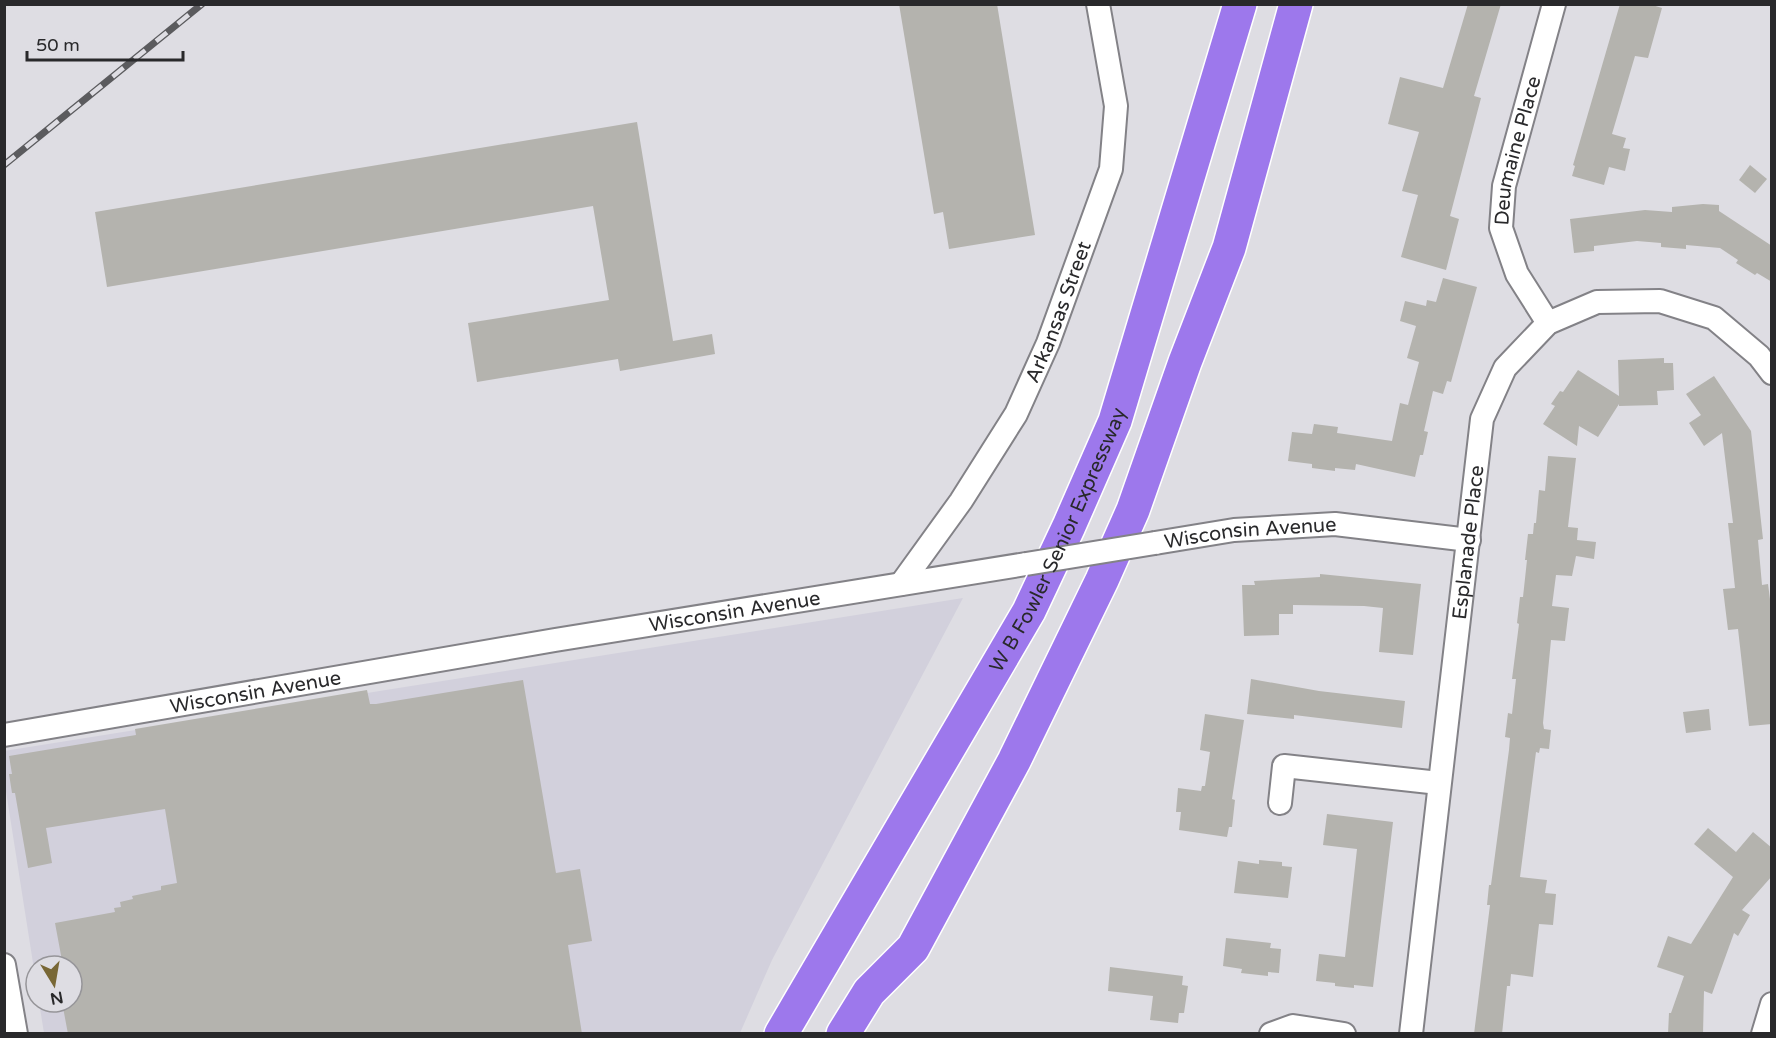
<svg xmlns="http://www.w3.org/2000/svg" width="1776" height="1038" viewBox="0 0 1776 1038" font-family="'Varela Round',sans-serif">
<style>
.built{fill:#d2d0dc}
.building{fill:#b4b3ae}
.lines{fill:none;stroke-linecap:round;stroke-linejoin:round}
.street-casing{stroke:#838287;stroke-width:26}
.highway-casing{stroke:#fff;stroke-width:36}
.street{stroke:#fff;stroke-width:22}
.highway{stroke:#9d78ec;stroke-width:33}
.rail-casing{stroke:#5b5b5e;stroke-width:7}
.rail{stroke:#dedde3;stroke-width:4.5;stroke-dasharray:14;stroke-linecap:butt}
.street-bridge-casing{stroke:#838287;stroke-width:26;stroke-linecap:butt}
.street-bridge{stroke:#fff;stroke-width:22}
.labels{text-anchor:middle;stroke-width:4.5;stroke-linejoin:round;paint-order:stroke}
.street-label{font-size:20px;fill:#29292b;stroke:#dedde3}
</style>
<rect width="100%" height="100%" fill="#dedde3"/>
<path class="built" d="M963,598L772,960L740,1033H44L39,1002H72V966H36V982L5,785L4,751Z"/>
<g class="building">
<path d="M899,4H997L1035,235L949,249L943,212L934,214Z"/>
<path d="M1468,4H1501L1474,96L1481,98L1450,216L1459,219L1446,270L1401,257L1418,195L1402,191L1419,132L1388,124L1400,77L1443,88Z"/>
<path d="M1620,4H1649L1662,8L1648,58L1635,56L1612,134L1626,138L1623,148L1630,149L1625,171L1609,167L1604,185L1572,176L1575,166L1573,165Z"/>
<path d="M637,122L673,341L712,334L715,354L620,371L618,359L477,382L468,323L609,300L593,206L107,287L95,212Z"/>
<path d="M1750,165L1767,179L1755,193L1739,180Z"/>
<path d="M1703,204L1719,205V211L1772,246V282L1757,273L1755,275L1736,263L1738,260L1720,248L1686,245V249L1661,247V243L1637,241L1594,246V251L1574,253L1570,219L1645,210L1672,212V207Z"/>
<path d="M1443,278L1477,287L1451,382L1447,381L1443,394L1433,391L1424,431L1428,432L1423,455H1420L1415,477L1356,464L1355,470L1335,468V471L1312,468V464L1288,461L1292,432L1312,434L1314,424L1338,427L1337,433L1392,441L1400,403L1408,405L1419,362L1407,358L1416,326L1400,321L1405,301L1426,306L1427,300L1436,302Z"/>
<path d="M1664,358V363H1673L1674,390L1657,391L1658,405L1619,406V404L1598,437L1579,426L1577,446L1543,424L1555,406L1551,404L1560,391L1563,392L1578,370L1619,396L1618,360Z"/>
<path d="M1714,376L1751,431L1763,539L1758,540L1762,585L1768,584L1772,614V724L1749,726L1738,629L1728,630L1723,589L1735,588L1728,523H1733L1722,433L1704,446L1689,423L1701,415L1686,394Z"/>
<path d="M1548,456L1576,458L1568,527L1578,528L1577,540L1596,542L1594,559L1576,556L1572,576L1556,575L1552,606L1569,608L1565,641L1551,640L1543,723L1544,729L1551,730L1549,749L1540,748L1539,753L1536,752L1520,877L1547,880L1545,893L1556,894L1553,925L1539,924L1533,977L1511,974L1510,986H1507L1502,1034H1474L1490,905H1487L1489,885H1491L1509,750L1510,738L1505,737L1508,713L1512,714L1516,679H1512L1519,624L1517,623L1520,597H1523L1527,560H1525L1528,534H1533L1534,523H1536L1539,490L1545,491Z"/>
<path d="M1320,574L1421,584L1413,655L1379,652L1383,608L1364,606L1293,605V614H1279V635L1244,636L1242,585H1255L1254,581L1320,577Z"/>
<path d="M1251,679L1319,691L1405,701L1402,728L1294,715V719L1247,714Z"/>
<path d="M523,680L556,873L580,869L592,941L568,945L582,1034H68L62,1002H72V966H63L55,923L115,912L114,908L121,907L120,902L133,899L132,896L161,890V886L177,883L165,809L46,828L52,863L28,868L15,793H12L9,774H12L9,756L136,735L135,729L367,690L370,704H376Z"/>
<path d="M1709,709L1711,730L1686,733L1683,712Z"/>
<path d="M1205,714L1244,720L1232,799L1235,800L1232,827H1229L1227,837L1179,830L1181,812H1176L1178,788L1201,791L1202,786H1205L1210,752L1200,750Z"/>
<path d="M1327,814L1393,822L1373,987L1354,985V988L1335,986V983L1316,981L1319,954L1345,957L1357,849L1323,845Z"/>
<path d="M1708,828L1736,852L1753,832L1772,848V876L1742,910L1750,915L1738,936L1734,933L1712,994L1704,991L1703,1034H1668L1669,1013H1671L1684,976L1657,967L1668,936L1691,944L1733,877L1694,844Z"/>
<path d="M1259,860L1282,862V866L1292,867L1288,898L1234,893L1238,861L1259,864Z"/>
<path d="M1226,938L1271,943L1270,948L1281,949L1279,973L1268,972V976L1241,973L1242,969L1223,966Z"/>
<path d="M1110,967L1183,976L1182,985L1188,986L1184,1013H1179L1178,1023L1150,1020L1153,996L1108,991Z"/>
</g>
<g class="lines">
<defs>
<g id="street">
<path id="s1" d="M1548,323L1517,274L1501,228L1504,186L1554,4"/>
<path id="s2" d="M1155,543L1234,530L1335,524L1469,540"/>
<path id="s3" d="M901,584L961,501L1016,414L1048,343L1111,169L1116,106L1098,4"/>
<path id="s4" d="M4,735L555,640L1026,564"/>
<path d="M1280,803L1284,766L1439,783"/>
<path d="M4,965L16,1034"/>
<path d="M1271,1034L1293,1026L1344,1034"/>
<path id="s5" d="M1411,1034L1482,419L1505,368L1548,323L1597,302L1660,301L1714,318L1759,356L1772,373"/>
<path d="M1763,1034L1772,1004"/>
</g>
<g id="highway">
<path id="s6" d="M781,1034L1029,611L1069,526L1115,421L1240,4"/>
<path d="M843,1034L869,992L913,948L1014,761L1102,580L1133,510L1185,362L1229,248L1296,4"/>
</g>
</defs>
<use href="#street" class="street-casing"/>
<use href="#highway" class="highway-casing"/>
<use href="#street" class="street"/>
<use href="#highway" class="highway"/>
<defs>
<path id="rail" d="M4,165L202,4"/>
</defs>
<use href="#rail" class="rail-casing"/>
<use href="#rail" class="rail"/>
<defs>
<path id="street-bridge" d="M1026,564L1155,543"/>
</defs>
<use href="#street-bridge" class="street-bridge-casing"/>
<use href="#street-bridge" class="street-bridge"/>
</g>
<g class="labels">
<g class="street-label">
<text dy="7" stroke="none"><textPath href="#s1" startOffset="186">Deumaine Place</textPath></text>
<text dy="7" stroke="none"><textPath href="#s3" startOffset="316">Arkansas Street</textPath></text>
<text dy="7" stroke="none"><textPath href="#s2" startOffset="96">Wisconsin Avenue</textPath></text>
<text dy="7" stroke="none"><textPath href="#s6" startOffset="567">W B Fowler Senior Expressway</textPath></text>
<text dy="7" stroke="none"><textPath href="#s5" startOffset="495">Esplanade Place</textPath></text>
<text dy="7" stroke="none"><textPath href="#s4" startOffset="741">Wisconsin Avenue</textPath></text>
<text dy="7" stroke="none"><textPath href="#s4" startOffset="255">Wisconsin Avenue</textPath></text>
</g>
</g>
<rect width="1776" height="1038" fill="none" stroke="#29292b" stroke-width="12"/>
<g transform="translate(54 984) rotate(169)"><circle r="28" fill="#dedde3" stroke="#969599" stroke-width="1.5"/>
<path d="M0-4.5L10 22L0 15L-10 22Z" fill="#786735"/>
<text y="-9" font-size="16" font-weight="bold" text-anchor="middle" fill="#29292b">N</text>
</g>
<path d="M27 51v9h156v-9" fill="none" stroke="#29292b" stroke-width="3"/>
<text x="36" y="51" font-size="18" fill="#29292b" stroke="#dedde3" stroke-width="4.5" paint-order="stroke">50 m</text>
</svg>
